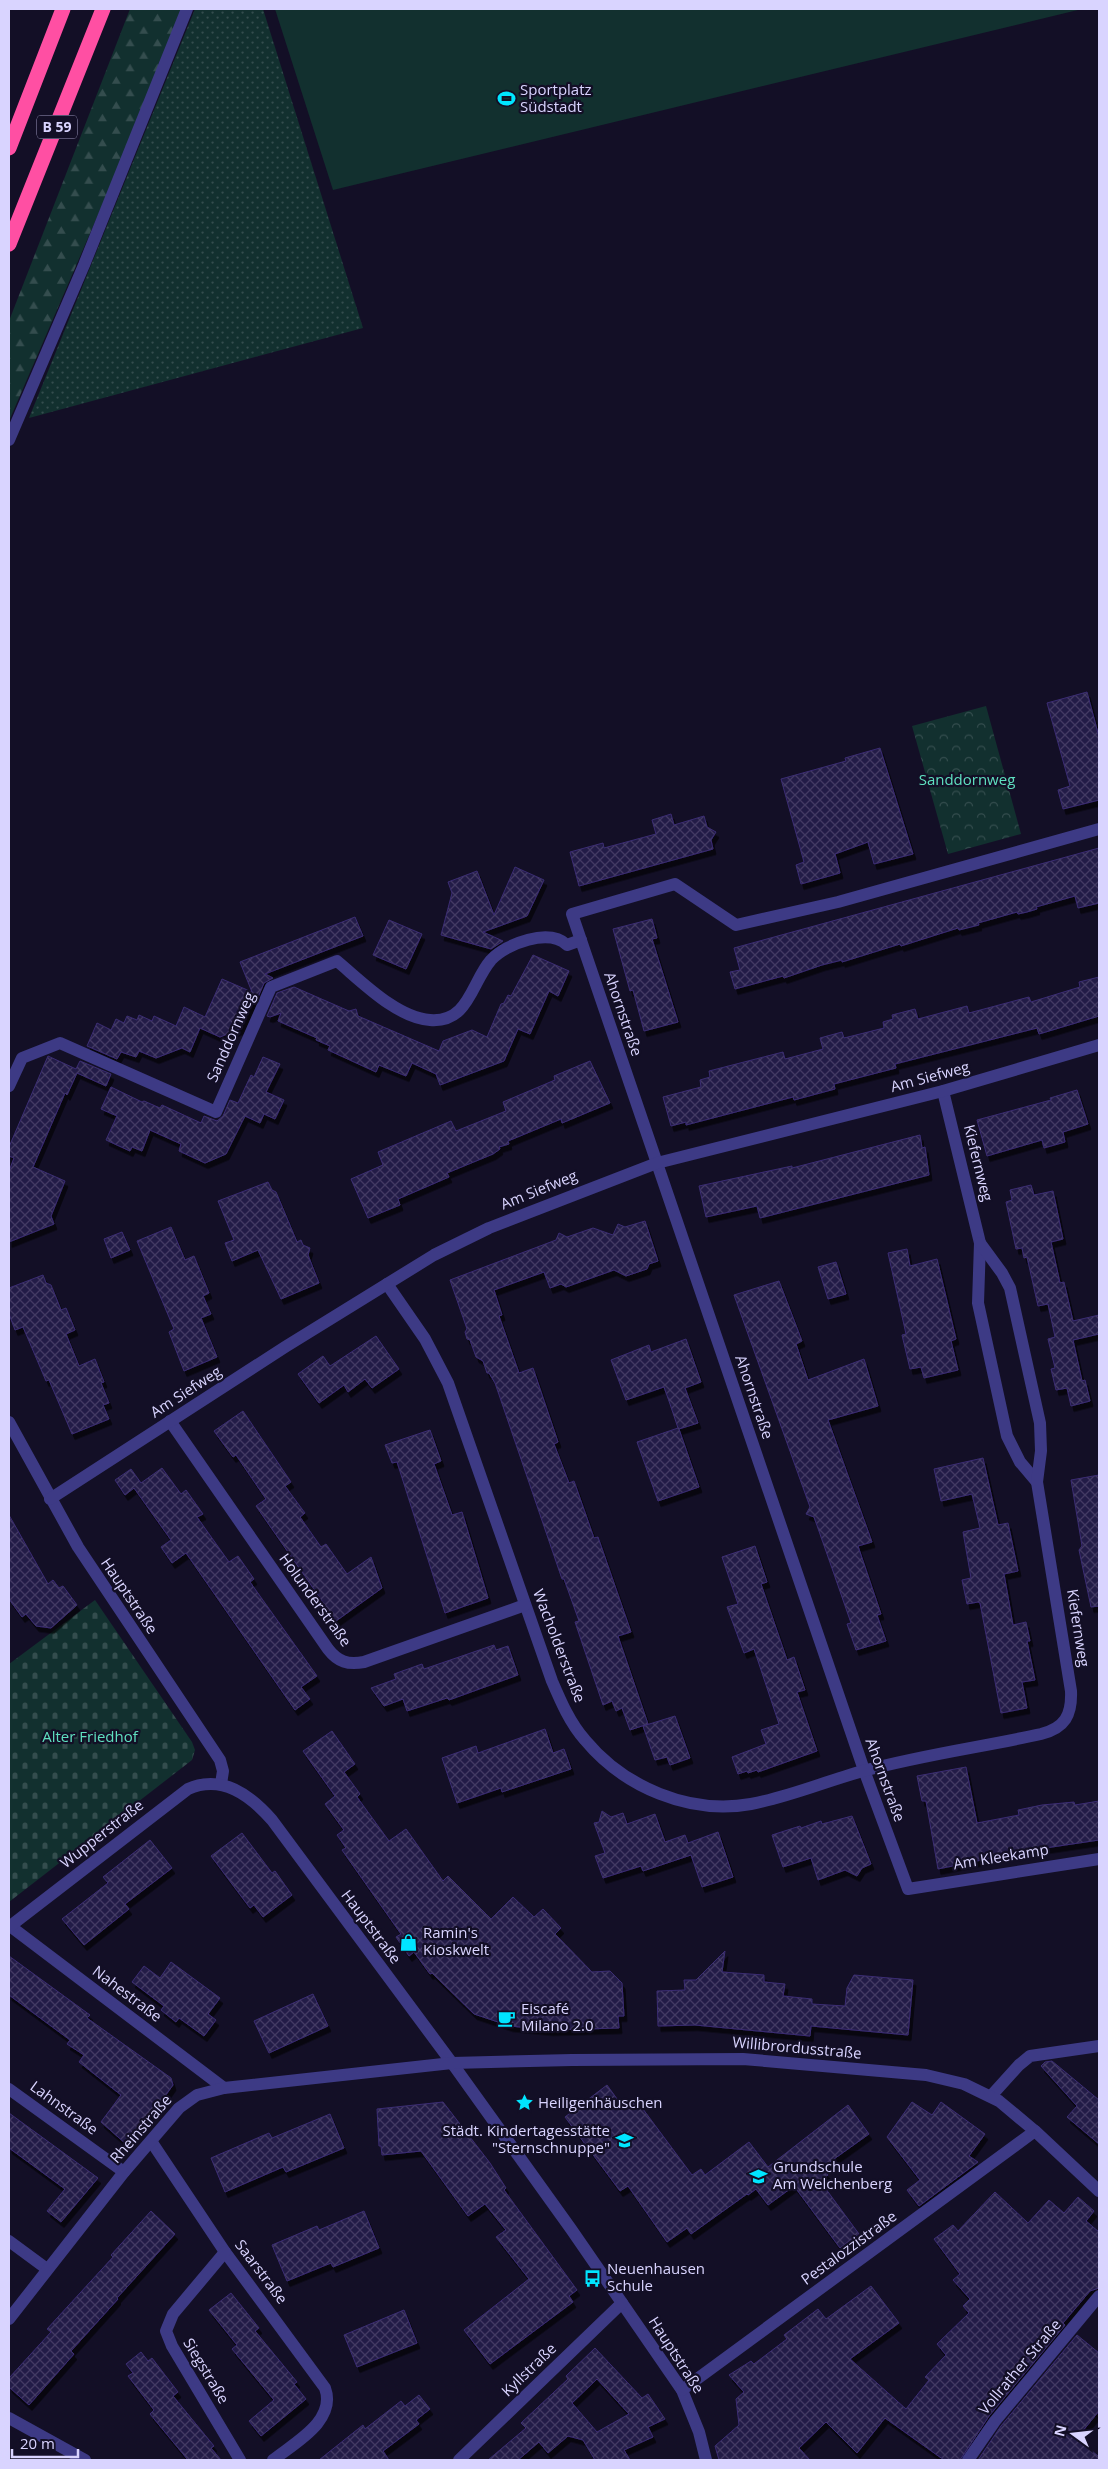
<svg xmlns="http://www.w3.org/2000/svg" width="1108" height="2469" viewBox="0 0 1108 2469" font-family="'Open Sans',sans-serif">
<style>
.grass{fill:url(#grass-dots)}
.forest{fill:url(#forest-firs)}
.cemetery{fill:url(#cemetery-stones)}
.park{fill:url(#park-crowns)}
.pitch{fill:#12302f}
.building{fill:url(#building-cross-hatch);stroke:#3b2d73;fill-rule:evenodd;filter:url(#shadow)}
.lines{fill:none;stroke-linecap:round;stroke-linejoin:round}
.minor{stroke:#3d3a85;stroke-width:12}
.highway{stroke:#ff4fa3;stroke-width:15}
.labels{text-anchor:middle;stroke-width:4.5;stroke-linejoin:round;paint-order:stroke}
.shield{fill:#130f26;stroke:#9e99be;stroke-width:1}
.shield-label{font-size:14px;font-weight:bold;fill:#d9d4ff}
.poi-label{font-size:15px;fill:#d9d4ff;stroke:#130f26;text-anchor:start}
.park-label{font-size:15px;fill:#5fe0c0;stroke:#130f26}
.street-label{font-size:15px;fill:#d9d4ff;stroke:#130f26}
</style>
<defs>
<pattern id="grass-dots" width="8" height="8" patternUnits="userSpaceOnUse" patternTransform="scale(1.25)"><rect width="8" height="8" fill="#12302f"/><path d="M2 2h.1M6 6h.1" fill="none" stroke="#344d4e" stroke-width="1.8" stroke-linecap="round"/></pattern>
<pattern id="forest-firs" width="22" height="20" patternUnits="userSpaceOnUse" patternTransform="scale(1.25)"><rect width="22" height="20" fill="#12302f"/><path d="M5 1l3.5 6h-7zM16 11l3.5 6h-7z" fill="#344d4e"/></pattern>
<pattern id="cemetery-stones" width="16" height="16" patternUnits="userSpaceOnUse" patternTransform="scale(1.25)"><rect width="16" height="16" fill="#12302f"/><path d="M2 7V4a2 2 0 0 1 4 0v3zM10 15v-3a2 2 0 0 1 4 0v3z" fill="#344d4e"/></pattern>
<pattern id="park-crowns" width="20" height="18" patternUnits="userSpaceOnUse" patternTransform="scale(1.25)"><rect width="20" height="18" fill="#12302f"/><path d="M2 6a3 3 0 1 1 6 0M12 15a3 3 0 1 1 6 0" fill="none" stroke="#344d4e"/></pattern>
<pattern id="building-cross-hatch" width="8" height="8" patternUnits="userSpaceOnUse" patternTransform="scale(1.25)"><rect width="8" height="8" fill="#241b47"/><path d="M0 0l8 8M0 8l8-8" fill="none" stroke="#433b63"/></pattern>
<filter id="shadow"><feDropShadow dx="3" dy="5.5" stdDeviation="0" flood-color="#0009"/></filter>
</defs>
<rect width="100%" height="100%" fill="#130f26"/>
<path class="grass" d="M195,9H263L363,328L29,418Z"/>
<path class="forest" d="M130,9H184L129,143L9,421V321Z"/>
<path class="cemetery" d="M95,1600L192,1742L195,1750L192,1760L9,1902V1664Z"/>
<path class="park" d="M986,706L1021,834L948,854L912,726Z"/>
<path class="pitch" d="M275,9H1082L333,190Z"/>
<g class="building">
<path d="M1087,692L1099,737V800L1063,809L1058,790L1070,786L1047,703Z"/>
<path d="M880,748L913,854L874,864L868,842L835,854L840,873L801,884L796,865L804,862L781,779L846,761L845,758Z"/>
<path d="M671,814L674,825L704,816L707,827L716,832L711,840L713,849L579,886L570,852L603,843L604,848L656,834L652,820Z"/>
<path d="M1099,848V903L1078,908L1075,896L1036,907L1037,909L1027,912L1018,914L1017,912L978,923L979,925L959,930L958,928L901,946L900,944L842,962V960L822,965L784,978L783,976L735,989L730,972L740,970L734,948Z"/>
<path d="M515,867L544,880L527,916L483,932L503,941L491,949L441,935L452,893L448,882L477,871L494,915Z"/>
<path d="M355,917L363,936L265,974L273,978L264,983L256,1002L254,998L240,1029L220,1037L200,1028L190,1052L182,1048L156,1058L139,1051L136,1057L121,1052L117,1059L87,1046L97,1023L111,1030L116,1019L124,1023L127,1016L137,1020L139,1015L152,1021L154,1016L176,1026L184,1007L205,1017L222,979L252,992L240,962Z"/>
<path d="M652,919L657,938L652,939L678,1022L644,1031L633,990L630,991L613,929Z"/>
<path d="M389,920L422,934L406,969L373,955Z"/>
<path d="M533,955L569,971L558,996L549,991L530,1034L518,1029L504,1061L440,1085L436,1074L412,1063L406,1076L379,1065L376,1072L328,1050L330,1046L316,1040L317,1038L278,1021L281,1013L270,1017L267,1016L277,993L294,987L349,1011L356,1009L358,1016L439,1051L443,1041L472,1030L487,1037L501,1004L504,1003L508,995L511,996Z"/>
<path d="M1099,977V1016L1039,1034L1037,1028L895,1064L896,1068L834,1084L835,1089L794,1100L793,1097L686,1125V1122L671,1126L663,1097L701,1087L700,1080L710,1077L709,1071L783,1052L785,1059L823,1049L820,1038L842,1032L844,1038L884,1028L883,1022L893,1019L892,1015L915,1009L918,1019L967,1006L969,1013L1029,997L1031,1002L1080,987L1079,982Z"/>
<path d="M48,1056L76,1069L80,1061L111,1074L106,1086L77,1073L67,1095L65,1093L33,1167L65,1181L51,1216L54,1224L9,1242V1171L14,1158L9,1156V1147Z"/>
<path d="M263,1057L280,1064L266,1092L284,1100L275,1119L264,1114L260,1123L245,1116L226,1154L205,1163L179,1151L181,1144L150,1130L142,1151L132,1147L130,1151L106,1140L117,1116L101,1109L111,1087L142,1102L144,1101L160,1108L162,1105L201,1123L204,1116L217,1121L223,1116L230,1100L238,1103L251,1075L254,1077Z"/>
<path d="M590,1061L610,1103L562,1123L561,1119L508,1141L509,1144L499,1147L500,1149L493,1154L447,1173L449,1177L398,1199L400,1205L368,1218L351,1179L383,1165L378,1152L451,1121L456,1131L506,1111L503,1102L555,1080L554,1076Z"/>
<path d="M1077,1090L1088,1124L1063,1132L1065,1142L1044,1148L1042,1140L987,1156L977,1120L1051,1100L1050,1098Z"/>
<path d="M920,1135L922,1148L925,1147L929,1175L760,1218L757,1206L706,1217L699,1186L792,1166V1168Z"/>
<path d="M268,1182L272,1190L276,1192L297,1242L301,1240L303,1245L310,1248L308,1255L319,1283L281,1299L258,1250L232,1261L225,1243L234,1240L218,1201Z"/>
<path d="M1031,1185L1034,1195L1053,1191L1063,1239L1051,1242L1060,1283L1064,1282L1073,1321L1099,1315V1334L1073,1340L1082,1381L1085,1380L1090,1401L1071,1406L1067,1388L1056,1390L1051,1369L1055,1368L1048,1339L1055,1337L1048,1304L1038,1306L1027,1257L1024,1258L1022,1248L1016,1249L1006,1202L1012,1200L1010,1190Z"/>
<path d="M645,1221L658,1261L649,1264L647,1269L626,1276L614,1270L566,1287L561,1284L550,1288L544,1272L494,1290L502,1315L499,1316L519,1373L533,1368L558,1442L554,1444L569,1483L574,1481L594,1538L598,1537L631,1632L618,1636L648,1724L630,1730L622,1708L616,1711L612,1701L603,1705L575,1622L579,1621L564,1579H562L495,1383L489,1373H487L483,1361L476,1357L470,1340L467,1339L465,1332L467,1329L450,1280L556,1240L559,1233L567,1237L593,1228L613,1235L618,1224L625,1227Z"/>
<path d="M171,1227L185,1260L194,1256L209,1293L203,1296L211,1314L201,1318L217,1357L184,1371L169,1332L174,1329L137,1241Z"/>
<path d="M122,1232L130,1250L111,1258L104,1239Z"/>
<path d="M907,1249L910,1266L937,1259L956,1339L951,1341L958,1370L924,1378L921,1367L910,1369L902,1335L906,1334L888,1253Z"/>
<path d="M836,1262L846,1294L828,1299L818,1267Z"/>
<path d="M43,1275L46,1283L51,1285L61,1310L66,1308L75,1330L66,1334L79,1366L95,1359L104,1382L101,1383L109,1403L103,1405L109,1419L72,1434L49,1380L46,1381L23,1327L15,1330L9,1314V1288Z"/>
<path d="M779,1281L802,1341L796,1344L808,1380L864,1359L878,1406L828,1420L872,1542L858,1546L881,1614L877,1615L886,1641L856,1650L847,1624L851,1623L834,1574L814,1517L806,1514L810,1507L734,1295Z"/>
<path d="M376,1336L399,1369L372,1388L365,1379L348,1392L344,1385L319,1403L298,1374L323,1356L330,1366Z"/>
<path d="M686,1339L701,1382L685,1388L698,1423L679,1429L699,1487L658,1501L637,1442L678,1428L670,1404L664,1387L626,1400L611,1360L649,1345L651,1352Z"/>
<path d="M243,1411L291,1482L285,1486L305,1513L300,1517L321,1547L326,1544L347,1574L371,1557L382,1588L336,1621L256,1506L266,1499L236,1455L233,1457L214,1431Z"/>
<path d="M430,1430L441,1461L434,1464L452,1515L462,1512L488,1598L445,1613L397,1462L392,1463L385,1445Z"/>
<path d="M983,1458L998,1525L1008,1523L1018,1571L1004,1574L1013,1625L1026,1622L1030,1641H1027L1035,1680L1022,1682L1027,1708L1001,1713L980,1603L978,1602L967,1604L962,1580L971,1578L963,1532L980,1528L972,1494L941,1501L934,1469Z"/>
<path d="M162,1468L181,1494L186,1490L203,1514L197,1517L229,1562L238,1556L254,1579L250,1582L317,1676L301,1687L310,1699L295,1710L186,1553L172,1563L161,1547L171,1540L134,1488L125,1495L115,1480L131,1469L141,1483Z"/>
<path d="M1099,1475V1606L1091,1607L1079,1550L1082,1546L1071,1480Z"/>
<path d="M9,1515L48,1584L53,1580L59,1588L63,1586L77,1605L51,1628L36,1626L26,1614L22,1617L9,1599Z"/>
<path d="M755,1546L767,1582L761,1584L787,1660L794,1657L805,1690L797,1692L817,1751L758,1772L757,1770L748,1773L747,1771L738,1774L732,1757L766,1744L761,1730L779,1724L754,1649L744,1653L727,1607L738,1604L722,1557Z"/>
<path d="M494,1645L496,1650L508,1646L518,1675L449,1700L447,1698L407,1711L403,1699L384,1706L371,1688L396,1679L394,1674L422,1664L424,1669Z"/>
<path d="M675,1716L690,1758L670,1765L667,1757L655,1760L643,1726Z"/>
<path d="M545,1729L553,1753L564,1749L571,1769L502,1792L501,1788L457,1803L442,1758L476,1746L478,1753Z"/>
<path d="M332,1731L355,1764L344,1772L360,1794L357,1797L389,1841L406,1829L443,1881L448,1876L491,1919L513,1897L534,1917L543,1909L561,1928L555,1934L592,1972L610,1971L622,1983L624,2016H618L619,2028L550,2030L510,2026L474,2014L432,1973L430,1974L414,1952L409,1956L396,1937L401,1934L342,1850L346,1848L337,1835L344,1830L325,1804L335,1796L303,1751Z"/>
<path d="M966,1767L977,1823L1019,1815L1018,1810L1042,1805L1074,1802L1075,1805L1099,1801V1840L1025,1851L938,1869L926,1801H922L917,1776Z"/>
<path d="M602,1811L611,1817L623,1813L627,1824L655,1814L665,1842L685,1835L688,1843L718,1832L733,1877L702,1887L691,1855L643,1871L641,1866L603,1878L595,1856L605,1853L594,1823L599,1822Z"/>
<path d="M852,1816L871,1864L862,1868L857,1876L845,1870L818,1880L811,1858L783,1867L772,1835L800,1826L801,1828L821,1821L822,1824Z"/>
<path d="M242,1833L272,1873L275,1871L292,1895L263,1917L254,1905L250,1908L211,1856Z"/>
<path d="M150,1840L172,1868L125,1904L129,1909L84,1945L62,1919L108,1883L103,1877Z"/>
<path d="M725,1951L722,1972L764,1975V1982L785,1984L783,1996L812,1999V2004L845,2006L847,1988L854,1975L913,1980L908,2035L811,2026L810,2036L695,2025L658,2026L657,1991L685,1990L684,1980H696Z"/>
<path d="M9,1956L90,2015L87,2018L171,2078L173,2085L163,2099L164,2100L126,2144L101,2122L121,2095L79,2062L84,2055L67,2044L70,2040L9,1995Z"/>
<path d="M171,1962L220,1998L208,2014L216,2020L204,2036L179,2018L176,2022L161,2010L164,2006L132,1982L144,1966L160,1978Z"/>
<path d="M313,1994L328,2026L269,2053L254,2021Z"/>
<path d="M1052,2061L1099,2100V2144L1067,2117L1077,2106L1041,2066L1045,2062Z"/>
<path d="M607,2085L625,2110L637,2101L692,2175L701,2169L705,2175L749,2142L768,2167L848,2105L869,2134L827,2164L823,2169L828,2175L820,2181L859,2234L840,2248L794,2186L768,2205L756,2189L748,2195L747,2194L691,2234L687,2228L667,2242L628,2186L620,2191L565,2117Z"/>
<path d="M443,2102L490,2163L506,2188L504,2190L577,2290L569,2296L573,2302L490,2364L464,2330L529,2279L496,2237L506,2230L485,2204L468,2216L421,2151L382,2155L381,2146H379L377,2109Z"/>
<path d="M912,2102L932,2115L941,2102L985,2134L969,2156L978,2162L919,2206L907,2190L920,2180L887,2137Z"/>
<path d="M9,2113L98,2178L61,2222L47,2211L65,2189L9,2148Z"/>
<path d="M330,2114L344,2148L286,2172L283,2167L225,2192L211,2158L269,2133L272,2138Z"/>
<path d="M995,2192L1028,2223L1049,2200L1064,2213L1078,2197L1094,2211L1086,2221L1099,2232V2288L1090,2291L1063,2323L1065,2325L989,2416L960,2460H944L885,2418L857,2453L826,2422L799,2448L810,2460H719L715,2446L739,2425L736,2399L744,2392L729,2375L751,2361L754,2364L787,2339L784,2335L818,2309L826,2319L871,2286L899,2323L850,2359L906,2409L929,2380L925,2377L946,2355L937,2344L969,2313L963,2306L970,2299L953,2280L960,2274L934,2239L953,2225L958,2231Z"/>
<path d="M151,2211L175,2234L117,2298L118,2299L71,2351L74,2354L29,2405L9,2387V2378L51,2332L47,2329L113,2257L111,2255Z"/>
<path d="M364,2211L379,2248L333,2267L331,2263L287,2281L272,2245L317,2226L319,2230Z"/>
<path d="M231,2293L259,2328L255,2331L297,2382L294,2384L306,2399L261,2436L249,2421L274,2400L232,2349L237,2345L209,2310Z"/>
<path d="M404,2310L417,2343L357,2367L344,2335Z"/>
<path d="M1077,2335L1099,2353V2411L1077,2438L1099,2457V2460H978L1001,2426Z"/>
<path d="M595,2348L642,2398L648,2394L665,2419L648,2427L653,2437L624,2450L630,2460H595L583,2440L568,2436L548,2453L539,2442L518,2460H488L526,2428L521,2423L568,2379L566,2376ZM597,2379L629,2414L597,2432L572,2403Z"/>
<path d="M141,2352L148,2361L152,2358L178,2392L173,2396L214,2446L211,2448L221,2460H188L150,2414L154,2410L128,2376L133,2373L126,2364Z"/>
<path d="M419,2395L430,2409L416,2420L419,2424L383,2451L389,2460H319L363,2425L365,2429L401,2401L405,2406Z"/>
</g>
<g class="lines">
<g class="minor">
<path d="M9,440L84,265L187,9"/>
<path d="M1099,829L838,902L736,925L675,884L572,914L864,1770L908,1889L1099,1859"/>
<path d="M9,1086L22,1058L60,1043L216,1112L271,987L337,961C361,981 397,1018 430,1020C469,1023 471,983 491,960C507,943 549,928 567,945L581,940"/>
<path d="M943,1091L980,1243L978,1303L1007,1436L1020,1462L1037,1482"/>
<path d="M387,1284L425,1339L448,1383L552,1681C561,1702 570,1723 585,1740C624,1787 689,1815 751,1804C789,1797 826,1781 863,1771C921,1755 982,1747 1041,1734C1065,1728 1072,1715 1071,1691L1037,1482L1041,1451L1040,1423L1010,1288L1002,1273L980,1243"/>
<path d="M170,1421L328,1649C338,1662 348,1665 364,1662L525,1605"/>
<path d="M9,1422L78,1547L220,1760L223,1771L221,1784"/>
<path d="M50,1499L285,1347L434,1255L489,1228L657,1163L943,1091L1099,1045"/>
<path d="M10,1926L224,2088"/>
<path d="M9,1927L188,1789C222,1774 250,1795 272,1820L452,2063L571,2229L682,2390L699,2432L706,2460"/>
<path d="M9,2089L124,2172"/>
<path d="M991,2096L1019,2065L1030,2056L1099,2046"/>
<path d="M151,2141L225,2252L325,2388C337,2421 294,2443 273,2460"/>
<path d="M9,2241L47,2269"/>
<path d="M225,2252L173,2314L166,2331L172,2346L240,2460"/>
<path d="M9,2319L124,2172L179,2108L197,2095L224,2088L452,2063L572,2060L743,2059L926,2075L964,2084L999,2101L1035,2131L1099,2191"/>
<path d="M682,2390L1035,2131"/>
<path d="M9,2418L85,2460"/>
<path d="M459,2460L622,2303"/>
<path d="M968,2460L995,2421L1099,2296"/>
</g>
<g class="highway">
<path d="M9,148L63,9"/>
<path d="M9,244L103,9"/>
</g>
</g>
<defs>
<symbol id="stadium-bare" viewBox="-9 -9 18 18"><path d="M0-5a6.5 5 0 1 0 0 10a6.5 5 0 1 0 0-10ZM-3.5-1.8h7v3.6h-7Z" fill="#00e5ff" stroke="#130f26" stroke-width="2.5" paint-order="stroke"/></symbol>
<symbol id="shop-bare" viewBox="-9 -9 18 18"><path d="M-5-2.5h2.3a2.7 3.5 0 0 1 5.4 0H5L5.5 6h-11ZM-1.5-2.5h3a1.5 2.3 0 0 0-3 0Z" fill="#00e5ff" stroke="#130f26" stroke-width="2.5" paint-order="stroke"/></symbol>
<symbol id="cafe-bare" viewBox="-9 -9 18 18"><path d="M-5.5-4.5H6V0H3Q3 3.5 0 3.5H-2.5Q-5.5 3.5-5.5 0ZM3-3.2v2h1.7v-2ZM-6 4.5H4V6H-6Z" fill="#00e5ff" stroke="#130f26" stroke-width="2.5" paint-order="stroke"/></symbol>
<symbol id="sight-bare" viewBox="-9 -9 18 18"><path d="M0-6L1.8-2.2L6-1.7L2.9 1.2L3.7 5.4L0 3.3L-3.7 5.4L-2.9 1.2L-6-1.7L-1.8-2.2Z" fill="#00e5ff" stroke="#130f26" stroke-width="2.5" paint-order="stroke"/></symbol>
<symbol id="school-bare" viewBox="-9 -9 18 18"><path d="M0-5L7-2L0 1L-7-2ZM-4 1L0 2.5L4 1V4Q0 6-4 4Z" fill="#00e5ff" stroke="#130f26" stroke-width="2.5" paint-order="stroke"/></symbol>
<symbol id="bus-bare" viewBox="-9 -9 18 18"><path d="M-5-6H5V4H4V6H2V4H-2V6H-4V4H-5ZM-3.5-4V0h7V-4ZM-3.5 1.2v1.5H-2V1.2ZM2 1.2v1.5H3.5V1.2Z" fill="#00e5ff" stroke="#130f26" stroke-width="2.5" paint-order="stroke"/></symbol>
</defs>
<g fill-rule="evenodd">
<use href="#stadium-bare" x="494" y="86" width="25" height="25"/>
<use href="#shop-bare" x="396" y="1930" width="25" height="25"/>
<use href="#cafe-bare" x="494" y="2006" width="25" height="25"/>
<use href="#sight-bare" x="512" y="2090" width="25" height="25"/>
<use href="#school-bare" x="612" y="2128" width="25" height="25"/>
<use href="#school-bare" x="746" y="2164" width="25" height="25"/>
<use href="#bus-bare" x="580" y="2266" width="25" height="25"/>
</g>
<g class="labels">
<rect class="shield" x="37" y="115.5" width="40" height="23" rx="4"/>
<g class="shield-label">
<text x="57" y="132">B 59</text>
</g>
<g class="poi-label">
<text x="520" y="95">Sportplatz<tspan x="520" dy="17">Südstadt</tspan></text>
<text x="423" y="1938">Ramin's<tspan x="423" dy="17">Kioskwelt</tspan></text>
<text x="521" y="2014">Eiscafé<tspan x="521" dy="17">Milano 2.0</tspan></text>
<text x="538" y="2108">Heiligenhäuschen</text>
<text x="610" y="2136" text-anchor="end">Städt. Kindertagesstätte<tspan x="610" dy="17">"Sternschnuppe"</tspan></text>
<text x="773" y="2172">Grundschule<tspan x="773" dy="17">Am Welchenberg</tspan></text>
<text x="607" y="2274">Neuenhausen<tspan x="607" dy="17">Schule</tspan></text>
</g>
<g class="park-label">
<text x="967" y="785">Sanddornweg</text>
<text x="90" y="1742">Alter Friedhof</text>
</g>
<g class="street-label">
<text transform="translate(623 1014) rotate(71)" y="5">Ahornstraße</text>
<text transform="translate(231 1037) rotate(-66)" y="5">Sanddornweg</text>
<text transform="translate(930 1077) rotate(-15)" y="5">Am Siefweg</text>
<text transform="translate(978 1163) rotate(76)" y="5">Kiefernweg</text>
<text transform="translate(539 1190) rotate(-22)" y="5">Am Siefweg</text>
<text transform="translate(186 1392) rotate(-33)" y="5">Am Siefweg</text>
<text transform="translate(754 1397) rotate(71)" y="5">Ahornstraße</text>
<text transform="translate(129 1596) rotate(56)" y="5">Hauptstraße</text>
<text transform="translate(315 1600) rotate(54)" y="5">Holunderstraße</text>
<text transform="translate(1078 1628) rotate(81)" y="5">Kiefernweg</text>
<text transform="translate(559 1646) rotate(69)" y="5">Wacholderstraße</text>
<text transform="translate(885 1780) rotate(70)" y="5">Ahornstraße</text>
<text transform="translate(102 1834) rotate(-38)" y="5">Wupperstraße</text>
<text transform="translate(1001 1857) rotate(-9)" y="5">Am Kleekamp</text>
<text transform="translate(371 1927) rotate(53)" y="5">Hauptstraße</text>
<text transform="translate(127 1994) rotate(37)" y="5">Nahestraße</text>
<text transform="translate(797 2048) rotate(5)" y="5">Willibrordusstraße</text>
<text transform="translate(64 2108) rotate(36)" y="5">Lahnstraße</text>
<text transform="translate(141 2129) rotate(-49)" y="5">Rheinstraße</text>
<text transform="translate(849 2248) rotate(-36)" y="5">Pestalozzistraße</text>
<text transform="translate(261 2272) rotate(53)" y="5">Saarstraße</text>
<text transform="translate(676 2355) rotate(57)" y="5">Hauptstraße</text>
<text transform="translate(1020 2367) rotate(-50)" y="5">Vollrather Straße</text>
<text transform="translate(529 2370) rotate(-44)" y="5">Kyllstraße</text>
<text transform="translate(206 2371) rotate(59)" y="5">Siegstraße</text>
</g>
</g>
<rect width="1108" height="2469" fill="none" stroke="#d9d4ff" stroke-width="20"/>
<g transform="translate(1073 2434) rotate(285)" stroke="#130f26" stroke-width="4" paint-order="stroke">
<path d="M0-4L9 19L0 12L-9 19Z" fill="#d9d4ff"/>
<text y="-8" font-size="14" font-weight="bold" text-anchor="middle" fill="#d9d4ff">N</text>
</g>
<path d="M12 2449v8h66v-8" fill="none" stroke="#d9d4ff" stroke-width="2.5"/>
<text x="20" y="2449" font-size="15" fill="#d9d4ff" stroke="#130f26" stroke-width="4" paint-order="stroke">20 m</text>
</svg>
